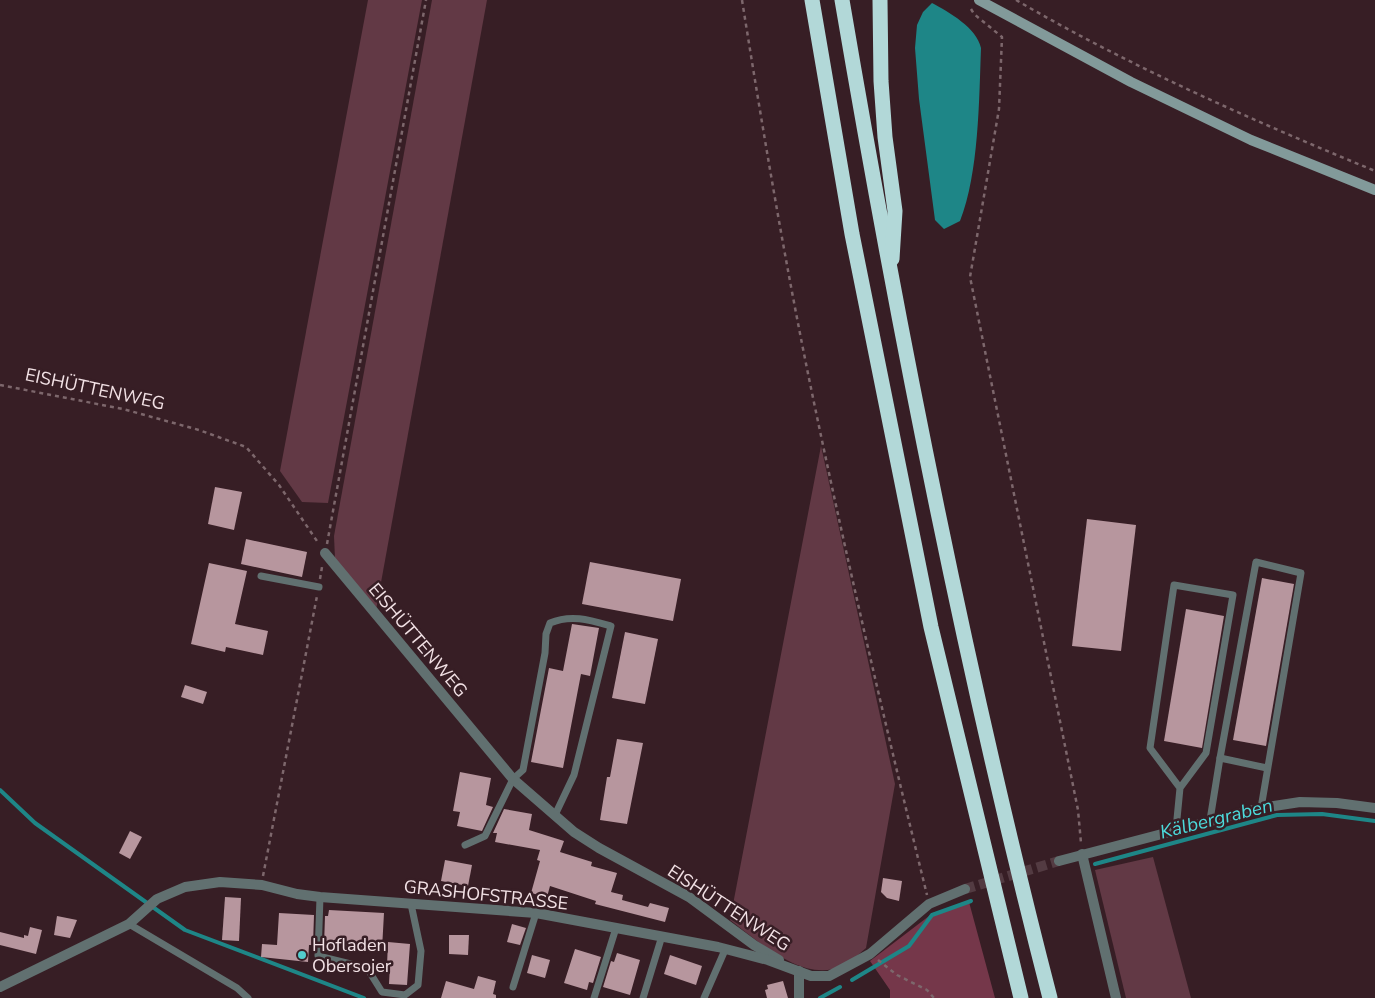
<svg xmlns="http://www.w3.org/2000/svg" width="1375" height="998" viewBox="0 0 1375 998" font-family="'Nunito Sans',sans-serif">
<style>
.green{fill:#623945}
.forest{fill:#75374a}
.water{fill:#1e8687}
.lines{fill:none;stroke-linecap:round;stroke-linejoin:round}
.stream{stroke:#1e8687;stroke-width:4}
.building{fill:#b7969e}
.minor-tunnel{stroke:#533b42;stroke-width:10;stroke-dasharray:10 5;stroke-linecap:butt}
.path{stroke:#7d676c;stroke-width:2.5;stroke-dasharray:4 4;stroke-linecap:butt}
.service{stroke:#617070;stroke-width:7}
.minor{stroke:#617070;stroke-width:10}
.secondary{stroke:#829a9a;stroke-width:10}
.motorway{stroke:#b2d8d8;stroke-width:15}
.poi-dot{fill:#52cdce;stroke:#371e25;stroke-width:2}
.labels{text-anchor:middle;stroke-width:5;stroke-linejoin:round;paint-order:stroke}
.street-label{font-size:18px;fill:#f2e1e5;stroke:#371e25}
.poi-label{font-size:18px;fill:#f2e1e5;stroke:#371e25;text-anchor:start}
.water-label{font-size:19px;font-style:italic;fill:#4cdadb;stroke:#371e25}
</style>
<rect width="100%" height="100%" fill="#371e25"/>
<g class="green">
<path d="M368,0H422L328,503L302,502L280,471Z"/>
<path d="M432,0H487L376,610L335,559L334,536Z"/>
<path d="M821,446L895,784L866,948C856,957 845,966 833,969C798,978 755,939 730,920Z"/>
<path d="M1153,857L1191,998H1126L1095,870Z"/>
</g>
<path class="forest" d="M969,902L995,998H890V990L870,961L933,913Z"/>
<path class="water" d="M932,3C949,12 977,28 981,48C979,100 979,173 960,221L944,229L935,220L919,99L915,48L917,25L923,12Z"/>
<g class="lines">
<g class="stream">
<path d="M0,790L35,823L185,930L364,998"/>
<path d="M1095,864L1277,815L1322,814L1375,821"/>
<path d="M852,980L909,946L932,915L971,901"/>
<path d="M820,998L840,987"/>
</g>
</g>
<g class="building">
<path d="M215,487L242,492L234,530L208,524Z"/>
<path d="M1087,519L1136,525L1121,651L1072,646Z"/>
<path d="M246,539L307,552L302,577L241,564Z"/>
<path d="M590,562L681,579L673,621L582,604Z"/>
<path d="M209,563L247,571L235,624L268,631L263,655L226,647L225,652L191,644Z"/>
<path d="M1262,578L1294,584L1266,746L1233,740Z"/>
<path d="M1186,609L1224,616L1202,748L1164,741Z"/>
<path d="M572,624L599,628L590,676L581,674L563,768L531,762L549,668L563,671Z"/>
<path d="M625,632L658,639L645,704L612,698Z"/>
<path d="M185,685L207,692L203,704L181,697Z"/>
<path d="M617,739L643,743L627,824L600,820L607,777H610Z"/>
<path d="M460,772L491,778L486,805L493,807L482,831L457,826L460,812L453,811Z"/>
<path d="M504,809L532,814L529,830L564,841L560,852L592,862L591,866L617,873L611,892L623,895L622,900L648,907L650,903L669,908L665,922L595,904L596,901L550,886L547,897L531,893L540,861L537,860L540,850L495,842L497,833H493Z"/>
<path d="M130,831L142,837L130,859L119,853Z"/>
<path d="M445,860L472,865L468,886L441,881Z"/>
<path d="M883,878L902,881L899,901L887,898L881,892Z"/>
<path d="M225,897L241,898L239,941L222,940Z"/>
<path d="M329,910L384,913L382,949L324,946L325,916H328Z"/>
<path d="M279,913L314,915L313,945H309L308,962L261,957L262,944L277,945Z"/>
<path d="M57,916L77,920L70,938L54,935Z"/>
<path d="M512,924L526,928L520,945L507,942Z"/>
<path d="M30,927L42,930L36,954L0,945V932L24,938V935L28,936Z"/>
<path d="M449,935H469L468,955L449,954Z"/>
<path d="M388,942L410,944L407,985L389,984L390,965H387Z"/>
<path d="M575,949L601,957L593,983L589,982L587,990L564,983Z"/>
<path d="M617,953L640,960L630,995L603,987L611,961L614,962Z"/>
<path d="M532,955L550,960L545,978L527,973Z"/>
<path d="M670,955L702,966L696,985L664,974Z"/>
<path d="M478,976L496,981L493,994L496,995V998H441L446,981L474,989Z"/>
<path d="M783,981L788,998H767L765,990L768,989L767,985Z"/>
</g>
<g class="lines">
<path class="minor-tunnel" d="M965,889L1059,861"/>
<g class="path">
<path d="M742,0C763,131 785,263 812,393C847,561 886,728 927,895"/>
<path d="M1016,0C1131,67 1252,120 1375,171"/>
<path d="M971,9L974,14L1002,37L999,109L970,277L1078,810L1081,843"/>
<path d="M0,385L123,409L199,430L246,447L279,485L319,544"/>
<path d="M327,544L426,0"/>
<path d="M320,579L322,567"/>
<path d="M263,876L317,596"/>
<path d="M878,960L897,975L927,990L934,998"/>
</g>
<g class="service">
<path d="M261,576L319,587"/>
<path d="M1261,808L1301,573L1256,562L1220,758L1267,768"/>
<path d="M1210,820L1220,758"/>
<path d="M1176,829L1180,788L1206,753L1233,595L1174,585L1150,748L1180,788"/>
<path d="M465,845L485,836L513,779L523,770L545,653L546,634L550,623C571,614 590,620 611,626L574,775L555,815"/>
<path d="M320,897L318,956L367,968L382,992L405,995L418,985L421,951L411,904"/>
<path d="M129,924L237,988L248,998"/>
<path d="M513,987L536,913"/>
<path d="M594,998L616,928"/>
<path d="M643,998L662,936"/>
<path d="M704,998L725,950"/>
</g>
<g class="minor">
<path d="M325,553L513,779L574,832L599,848L689,897L754,945L779,960"/>
<path d="M1082,854L1116,998"/>
<path d="M1059,861L1261,808L1300,802L1337,803L1375,808"/>
<path d="M799,971V998"/>
<path d="M0,987L129,924L157,899L185,887L220,882L262,885L297,894L320,897L536,913L718,947L768,960L811,976H829L870,954L929,904L965,889"/>
</g>
<path class="secondary" d="M979,0L1131,82L1251,140L1375,190"/>
<g class="motorway">
<path d="M812,0L852,234L931,627L1021,998"/>
<path d="M842,0C899,335 965,669 1050,998"/>
<path d="M880,0L881,81L885,137L895,211L892,259"/>
</g>
</g>
<circle class="poi-dot" cx="302" cy="955" r="5"/>
<g class="labels">
<g class="street-label">
<text transform="translate(95 389) rotate(12)" y="6">EISHÜTTENWEG</text>
<text transform="translate(418 640) rotate(50)" y="6">EISHÜTTENWEG</text>
<text transform="translate(486 895) rotate(6)" y="6">GRASHOFSTRASSE</text>
<text transform="translate(729 908) rotate(33)" y="6">EISHÜTTENWEG</text>
</g>
<g class="poi-label">
<text x="312" y="951">Hofladen<tspan x="312" dy="21">Obersojer</tspan></text>
</g>
<g class="water-label">
<text transform="translate(1216 818) rotate(-14)" y="7">Kälbergraben</text>
</g>
</g>
</svg>
